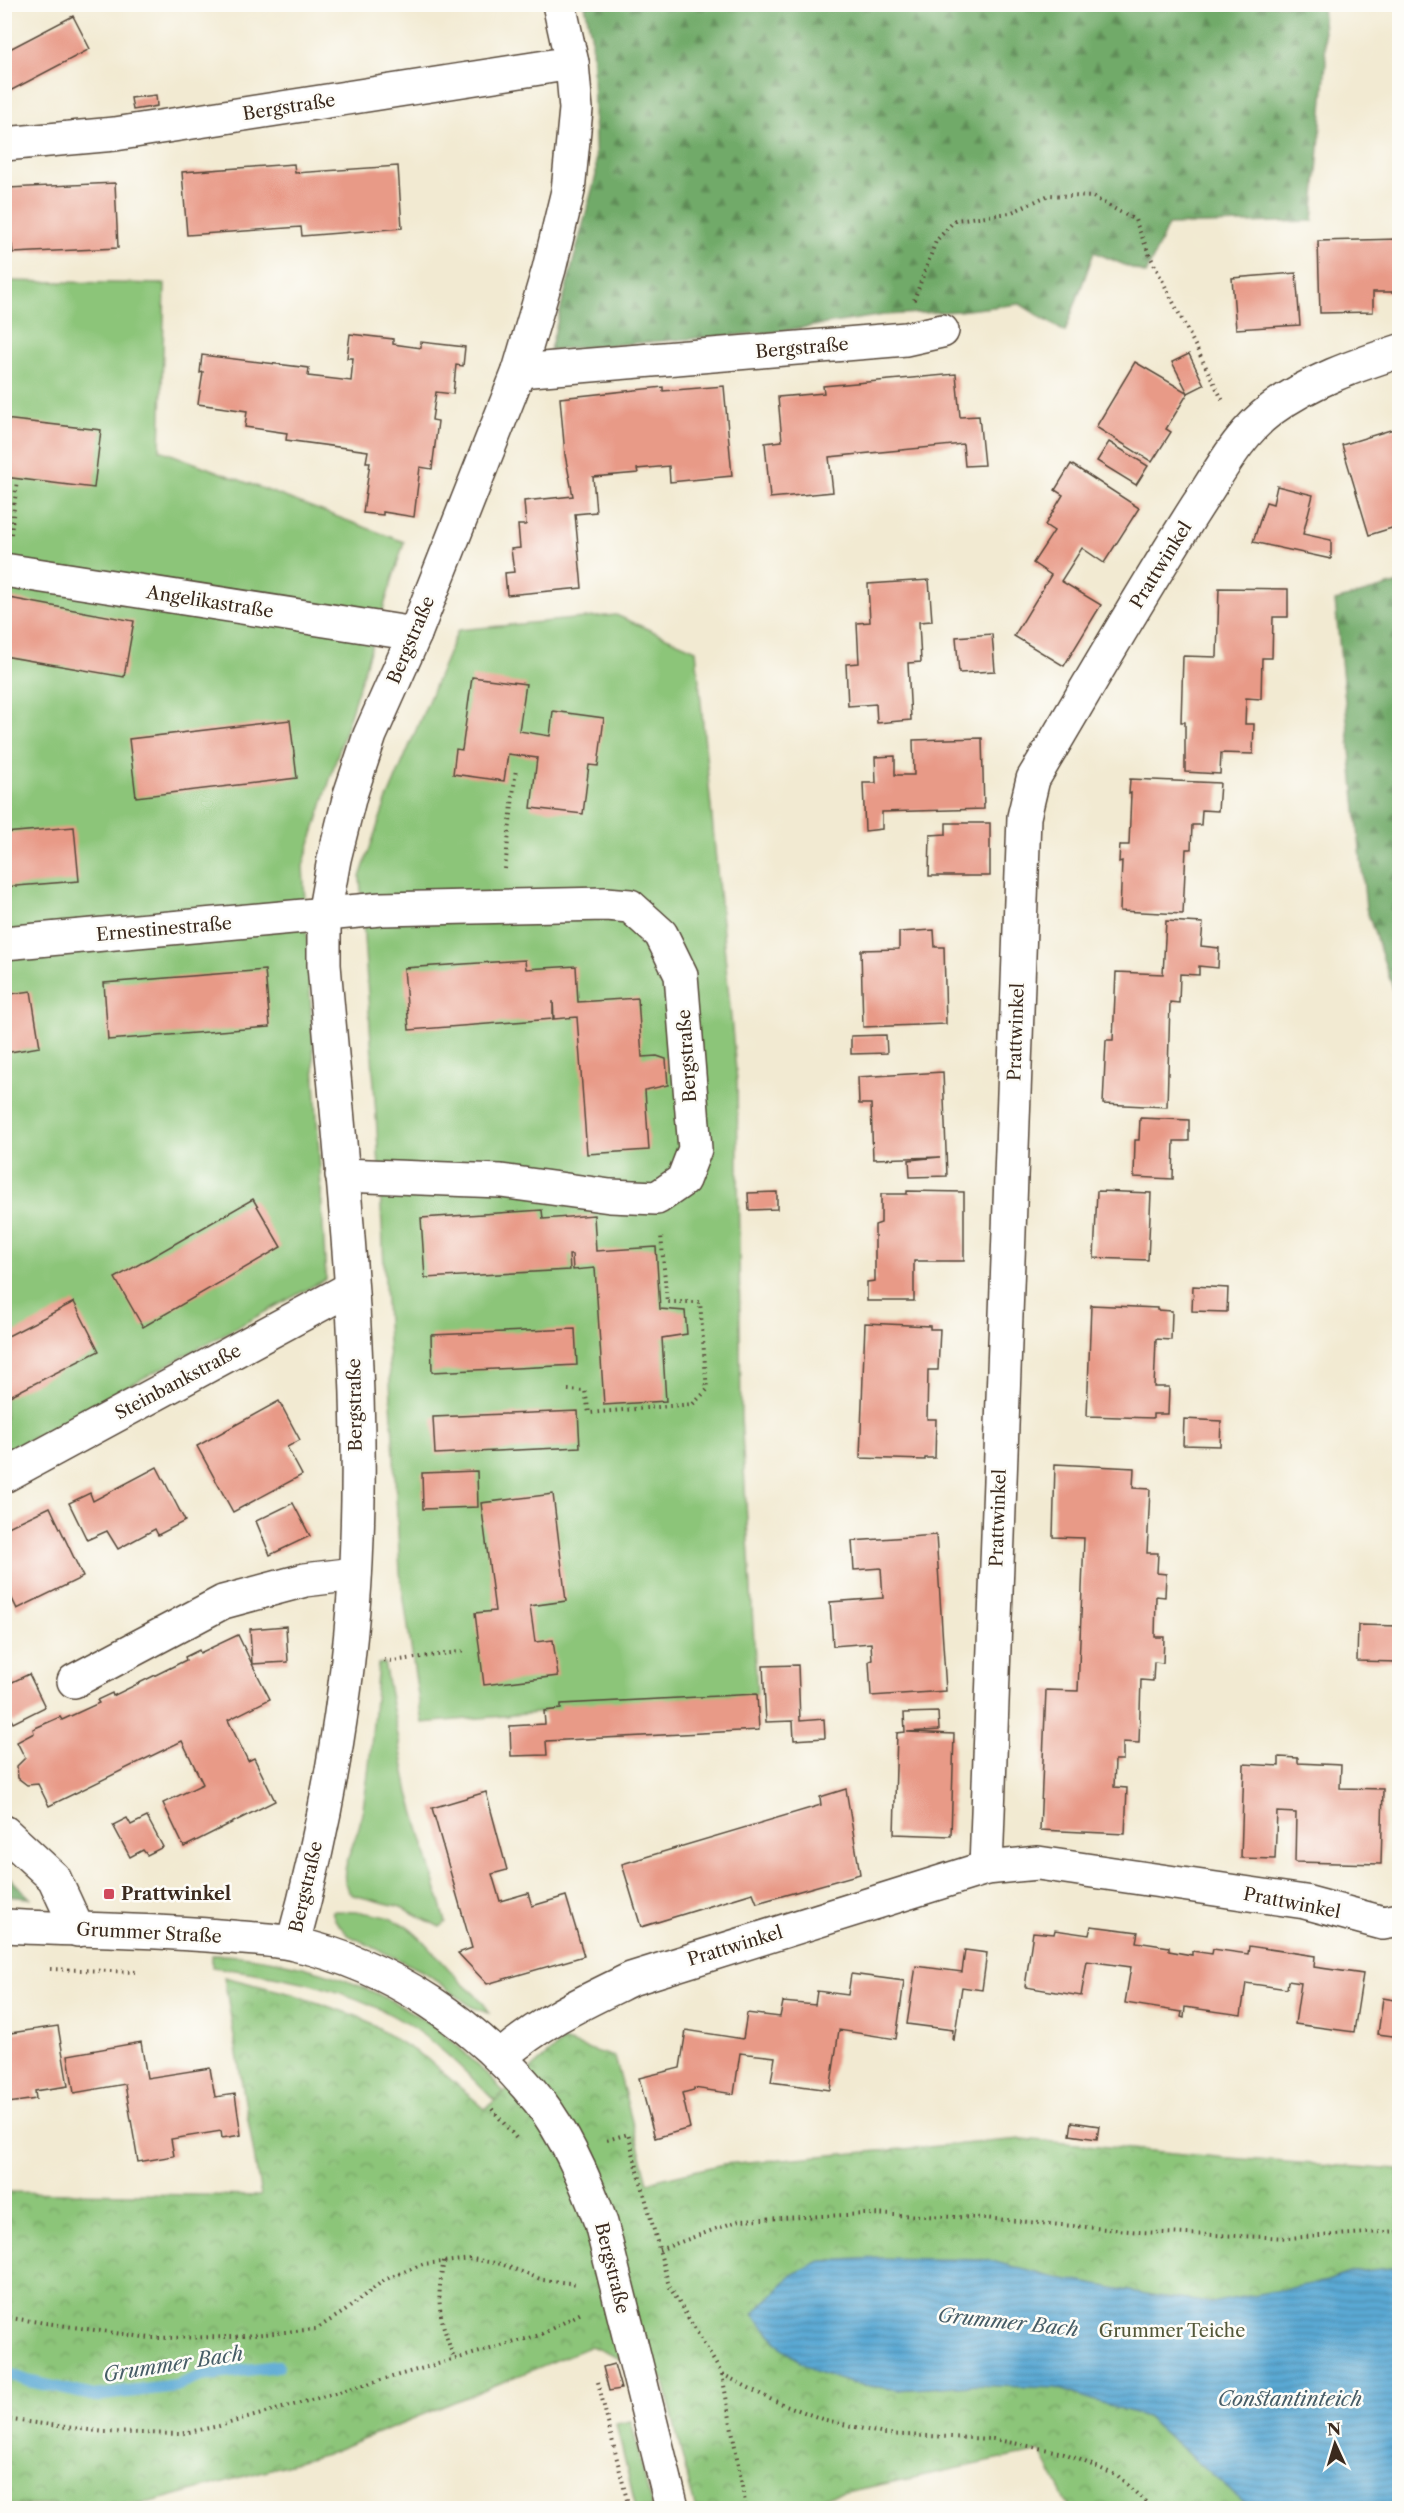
<svg xmlns="http://www.w3.org/2000/svg" width="1404" height="2513" viewBox="0 0 1404 2513" font-family="'Libre Caslon Text',serif">
<style>
.grass{fill:#8cc579;stroke:#64784c;stroke-width:1.5}
.forest{fill:url(#forest-firs);stroke:#566a44;stroke-width:1.5}
.park{fill:url(#park-crowns);stroke:#64784c;stroke-width:1.5}
.water{fill:url(#water-rules);stroke:#4a6a79;stroke-width:1.5}
.lines{fill:none;stroke-linecap:round;stroke-linejoin:round}
.stream{stroke:#5aa9d4;stroke-width:12}
.building{fill:#e89a87}
.minor-casing{stroke:#564739;stroke-width:36}
.path{stroke:#564739;stroke-width:4;stroke-dasharray:1.5 4.5;stroke-linecap:butt}
.minor{stroke:#fff;stroke-width:33}
.poi-dot{fill:#d1495b;stroke:#fdfcf7;stroke-width:2}
.labels{text-anchor:middle;stroke-width:5;stroke-linejoin:round;paint-order:stroke}
.street-label{font-size:18px;fill:#3b2a1e;stroke:#fdfcf7}
.poi-label{font-size:18px;font-weight:bold;fill:#3b2a1e;stroke:#fdfcf7;text-anchor:start}
.park-label{font-size:18px;fill:#535839;stroke:#fdfcf7}
.water-label{font-size:20px;font-style:italic;fill:#475d67;stroke:#fdfcf7}
</style>
<defs>
<pattern id="forest-firs" width="22" height="20" patternUnits="userSpaceOnUse" patternTransform="scale(1.5)"><rect width="22" height="20" fill="#71aa69"/><path d="M5 1l3.5 6h-7zM16 11l3.5 6h-7z" fill="#5e8b56"/></pattern>
<pattern id="park-crowns" width="20" height="18" patternUnits="userSpaceOnUse" patternTransform="scale(1.5)"><rect width="20" height="18" fill="#8cc579"/><path d="M2 6a3 3 0 1 1 6 0M12 15a3 3 0 1 1 6 0" fill="none" stroke="#74a063"/></pattern>
<pattern id="water-rules" width="6" height="5" patternUnits="userSpaceOnUse" patternTransform="scale(1.5)"><rect width="6" height="5" fill="#5aa9d4"/><path d="M0 2.5h6" fill="none" stroke="#4c8aab"/></pattern>
</defs>
<rect width="100%" height="100%" fill="#fdfcf7"/>
<filter id="ink" filterUnits="userSpaceOnUse"><feTurbulence type="fractalNoise" baseFrequency=".0167" numOctaves="2"/><feDisplacementMap in="SourceGraphic" scale="12" xChannelSelector="R" yChannelSelector="G"/><feConvolveMatrix kernelMatrix="1 2 1 2 8 2 1 2 1" color-interpolation-filters="sRGB"/></filter>
<filter id="wash" filterUnits="userSpaceOnUse"><feTurbulence type="fractalNoise" baseFrequency=".008" numOctaves="4" result="noise"/><feDisplacementMap in="SourceGraphic" scale="24" xChannelSelector="R" yChannelSelector="G"/><feGaussianBlur stdDeviation="1.35" result="paint"/><feColorMatrix in="noise" values="0 0 0 0 0 0 0 0 0 0 0 0 0 0 0 0 0 1.4 0 .05"/><feComposite in="paint" operator="in"/></filter>
<g filter="url(#wash)">
<rect width="100%" height="100%" fill="#f2ead2"/>
<g class="grass">
<path d="M5,281L165,284L160,450L404,542L303,866L326,1279L5,1453Z"/>
<path d="M616,615L696,650L737,1081L741,1417L757,1694L422,1723L400,1572L377,1130L360,877L385,804L458,630Z"/>
<path d="M384,1663L409,1793L446,1922L440,1927L401,1907L353,1895C332,1880 356,1843 360,1823C371,1771 373,1716 378,1664Z"/>
<path d="M332,1911C409,1912 410,1928 459,1980C469,1991 484,1999 489,2013L472,2007L426,1973L348,1935L335,1920Z"/>
<path d="M212,1955C285,1955 363,1980 424,2020C456,2041 482,2070 509,2097L498,2104C472,2078 446,2051 416,2030C355,1988 284,1976 212,1967Z"/>
<path d="M631,2421L652,2508H636L616,2424Z"/>
</g>
<g class="forest">
<path d="M585,5H1322L1326,62L1313,221L1168,225L1146,274L1094,252L1065,332L1020,304L958,311L884,315L775,332L550,350L596,175L592,40Z"/>
<path d="M1399,583H1400L1399,1006L1366,908L1335,601Z"/>
<path d="M5,1873L30,1898L5,1896Z"/>
</g>
<path class="park" d="M224,1977L292,1994L359,2017L426,2058L485,2109L563,2041L615,2057L648,2182L723,2164L1022,2139L1228,2158L1399,2170V2508H1070L1040,2451L770,2508H695L663,2378L591,2346L326,2454L150,2502L106,2506L5,2505V2192L261,2196Z"/>
<path class="water" d="M880,2258L988,2260L1048,2276L1157,2296L1211,2303L1327,2281L1353,2272L1399,2267V2508H1250L1146,2417L1056,2388L971,2385L899,2390L850,2383L815,2371L783,2349L753,2314L793,2274L821,2261Z"/>
<g class="lines">
<path class="stream" d="M4,2372L28,2381L95,2396L176,2386L202,2376L278,2366"/>
</g>
<g id="blocks">
<g class="building">
<path d="M73,16L90,49L8,92L4,86V52Z"/>
<path d="M156,95L157,106L133,110L131,98Z"/>
<path d="M294,164L295,173L398,166L402,228L302,236L301,227L187,235L182,172Z"/>
<path d="M4,182H8V188L115,183L118,248L13,253L12,245H4Z"/>
<path d="M1400,239V292H1373V312L1320,313L1318,241Z"/>
<path d="M1296,273L1300,325L1236,329L1232,278Z"/>
<path d="M350,334L393,339V344L421,348V342L465,347L463,366L456,365L453,394L436,392L432,420L438,421L432,469L420,467L414,517L383,512V515L363,513L370,462H366L368,451L286,440L287,433L245,427L247,411L198,404L203,372L200,373L202,355L309,368L308,376L351,381L353,358H347Z"/>
<path d="M1189,354L1204,385L1188,393L1172,362Z"/>
<path d="M1135,362L1188,393L1166,429L1171,432L1152,462L1096,427Z"/>
<path d="M956,374L960,417L979,416L984,465L965,466L963,444L829,457L833,492L770,498L765,443L782,441L778,397L824,393L823,386Z"/>
<path d="M724,386L732,476L670,482L669,466L637,469L638,473L593,477L596,512L575,514L582,588L507,595L505,573L514,572L511,549L520,548L518,525H526L524,501L573,496L565,455L560,398L663,387V391Z"/>
<path d="M4,419L101,430L94,488L4,477Z"/>
<path d="M1400,427V541H1399L1395,527L1369,535L1342,445Z"/>
<path d="M1109,442L1148,466L1136,485L1097,461Z"/>
<path d="M1071,464L1139,508L1104,563L1082,548L1061,581L1101,605L1064,666L1014,636L1051,575L1033,563L1054,531L1045,525L1063,495L1055,490Z"/>
<path d="M1277,486L1313,495L1303,534L1331,540V559L1253,542L1266,502L1273,504Z"/>
<path d="M929,580L932,621L919,622L921,662L908,663L911,720L877,723L876,704L848,706L846,664L859,663L857,623L870,622L868,584Z"/>
<path d="M1219,588L1288,589V617H1273L1272,658H1262L1261,699L1246,698L1245,724H1254L1253,754L1221,753L1220,774L1185,772V722H1181L1183,656L1217,657Z"/>
<path d="M4,597L134,621L124,677L4,656Z"/>
<path d="M992,634L995,671L959,673L956,637Z"/>
<path d="M472,677L526,684L519,731L550,736L553,711L604,718L598,766L589,765L583,814L531,808L537,758L508,754L504,781L453,774L456,749L462,750Z"/>
<path d="M290,720L297,778L136,797L129,739Z"/>
<path d="M982,738L984,809L882,812V829L865,831L863,783H876L875,757L895,756V775H914L913,740Z"/>
<path d="M1130,779L1220,783L1218,811L1202,810L1201,825H1192L1191,849H1186L1183,914L1120,911L1122,861L1119,862L1120,845H1129L1131,793L1129,794Z"/>
<path d="M946,823H990V876H929L930,835L946,834Z"/>
<path d="M74,827L79,881L4,887V833Z"/>
<path d="M1166,921L1203,923L1201,946L1219,948L1218,968L1199,966V975L1180,974L1179,1003L1170,1002L1167,1107L1103,1104L1106,1040H1113L1116,972L1163,974Z"/>
<path d="M934,930L935,947H944L946,1024L863,1027L861,950L899,949V932Z"/>
<path d="M525,960L526,969L576,966L578,1002L638,998L642,1057L657,1056L666,1059L668,1085L645,1090L649,1150L587,1154L577,1017L554,1019L553,1001V1019L409,1030L404,968Z"/>
<path d="M265,970L270,1027L108,1040L104,983Z"/>
<path d="M31,991L40,1047L4,1053V995Z"/>
<path d="M886,1035L887,1053L851,1054V1036Z"/>
<path d="M943,1072L947,1176L910,1177L909,1160L940,1157L873,1159L871,1104H859L858,1077Z"/>
<path d="M1140,1118L1189,1120V1141H1174L1173,1179L1134,1177L1135,1140H1139Z"/>
<path d="M907,1191L964,1192V1261H914V1301H867V1282L875,1281V1225L881,1223V1194H907Z"/>
<path d="M1097,1191L1151,1193L1148,1260L1094,1258Z"/>
<path d="M777,1192V1209L749,1210L748,1193Z"/>
<path d="M253,1199L281,1247L143,1327L115,1278Z"/>
<path d="M542,1210L543,1219L594,1215L596,1251L656,1247L660,1309L685,1311L687,1334L662,1338L666,1401L604,1405L595,1268L573,1270L572,1255H569L570,1270L425,1278L421,1218Z"/>
<path d="M1193,1286L1228,1288L1227,1312L1192,1311Z"/>
<path d="M74,1302L99,1351L4,1399V1338Z"/>
<path d="M1091,1305L1157,1308V1310L1172,1311L1171,1340L1156,1339L1155,1365L1154,1387H1169L1168,1414H1153V1418L1087,1416Z"/>
<path d="M865,1323L930,1326V1329H940L938,1370H928L927,1419H936L935,1458H925V1460L860,1458Z"/>
<path d="M575,1329L577,1365L432,1372L431,1335Z"/>
<path d="M279,1401L300,1440L287,1447L302,1475L233,1512L197,1446Z"/>
<path d="M578,1411L580,1447L435,1454L433,1417Z"/>
<path d="M1184,1419L1221,1421L1220,1446L1183,1445Z"/>
<path d="M1055,1464L1134,1468L1133,1488L1150,1489L1147,1553H1158L1157,1573L1166,1574L1165,1597L1156,1596L1155,1637H1164L1163,1663L1154,1662L1153,1681L1141,1680L1139,1743L1123,1742V1760H1115L1114,1787L1127,1788L1125,1834L1040,1830L1046,1690L1078,1691L1084,1538L1053,1537Z"/>
<path d="M157,1467L185,1521L158,1535L155,1529L118,1549L107,1531L87,1540L69,1503L90,1493L93,1501Z"/>
<path d="M477,1471L478,1507L423,1509L422,1473Z"/>
<path d="M553,1494L566,1601L530,1606L535,1642L553,1640L558,1676L484,1685L475,1613L495,1611L481,1503Z"/>
<path d="M293,1503L310,1536L270,1555L256,1521Z"/>
<path d="M50,1507L83,1577L17,1609L4,1582V1529Z"/>
<path d="M936,1535L946,1691L871,1696L869,1661L872,1660L871,1643L833,1646L830,1602L883,1598L881,1568L854,1570L852,1541Z"/>
<path d="M1358,1625L1399,1626L1398,1662L1357,1661Z"/>
<path d="M286,1626L288,1662L252,1664L270,1699L228,1720L248,1761L254,1758L275,1801L184,1847L163,1803L203,1784L182,1741L49,1806L38,1784L27,1785L18,1778L17,1766L25,1758L17,1742L34,1733L33,1729L60,1717L62,1720L99,1703L97,1700L112,1693L113,1696L186,1660L185,1657L199,1650L200,1653L238,1635L252,1664L250,1629Z"/>
<path d="M798,1665L800,1721L824,1719L825,1738L794,1740L793,1721L766,1722L763,1666Z"/>
<path d="M29,1674L45,1707L13,1723L4,1705V1686Z"/>
<path d="M757,1694L759,1730L546,1741L547,1755L511,1756L510,1726L545,1724L544,1711L561,1709V1704Z"/>
<path d="M938,1712L939,1730L907,1732L954,1734L951,1836L894,1834L897,1733L905,1732L904,1713Z"/>
<path d="M1279,1757L1298,1758V1763L1341,1765L1340,1788L1383,1789L1381,1864L1295,1862L1296,1813L1277,1812L1275,1859L1241,1858L1244,1764L1279,1766Z"/>
<path d="M846,1789L860,1874L757,1903L753,1893L641,1927L622,1864L821,1805L820,1797Z"/>
<path d="M486,1792L507,1870L492,1874L500,1901L528,1893L532,1906L566,1896L584,1956L487,1984L458,1953L472,1948L432,1808Z"/>
<path d="M147,1817L163,1847L147,1855L143,1850L130,1857L113,1825L127,1818L131,1825Z"/>
<path d="M1091,1926L1138,1932L1136,1942L1169,1947V1951L1192,1955V1951L1212,1954L1213,1949L1248,1954L1249,1946L1315,1956L1314,1967L1363,1974L1354,2032L1295,2024L1301,1983L1288,1981L1287,1989L1246,1983L1241,2015L1185,2007L1184,2018L1181,2017L1182,2012L1125,2003L1131,1967L1087,1961L1081,1996L1025,1987L1033,1932L1054,1934L1055,1930L1089,1935Z"/>
<path d="M965,1950L987,1953L982,1990L962,1987L954,2040L952,2039L953,2030L907,2024L916,1966L962,1972Z"/>
<path d="M851,1974L904,1981L896,2039L839,2030L830,2090L771,2082L775,2057L740,2053L734,2094L694,2088V2090L682,2093L690,2128L655,2138L639,2078L680,2068L686,2030L743,2039L747,2013L780,2017L783,2002L815,2005L817,1991L848,1995Z"/>
<path d="M1383,1998L1400,2001V2037L1378,2034Z"/>
<path d="M58,2026L68,2086L35,2091L36,2099L8,2103L4,2083V2034Z"/>
<path d="M141,2042L147,2078L210,2068L215,2097L235,2094L241,2135L222,2138L221,2131L171,2139L174,2156L138,2162L125,2084L74,2093L68,2055Z"/>
<path d="M1072,2122L1099,2126L1097,2139L1070,2135Z"/>
<path d="M614,2364L621,2389L609,2391L603,2367Z"/>
</g>
</g>
</g>
<g filter="url(#ink)">
<use href="#blocks" fill-opacity="0" stroke="#564739" stroke-width="1.5"/>
<g class="lines">
<defs>
<g id="minor">
<path d="M4,144L115,134L572,63"/>
<path d="M519,371L906,339L942,331"/>
<path d="M4,570L415,634"/>
<path d="M4,943L381,909L606,904L630,906L661,934L681,975L695,1149L683,1180L657,1198L610,1196L501,1181L342,1175"/>
<path d="M4,1476L351,1288"/>
<path d="M74,1681L223,1602L305,1580L355,1574"/>
<path d="M4,1832L54,1878L78,1930"/>
<path d="M986,1868L1024,817L1033,779C1087,688 1140,595 1197,506C1219,473 1239,433 1272,409C1310,381 1354,366 1400,351"/>
<path d="M4,1926C80,1930 156,1930 231,1937C251,1939 274,1939 294,1944C391,1965 478,2025 540,2102C566,2136 587,2184 601,2223L672,2508"/>
<path d="M293,1943C328,1817 353,1669 357,1538C364,1347 340,1155 324,965V915L334,859L350,795L370,735L415,634L519,371L549,269L568,191L576,109L572,63L559,4"/>
<path d="M501,2057C540,2022 584,2002 631,1979L986,1868L1038,1863L1305,1902L1383,1923L1400,1920"/>
</g>
</defs>
<use href="#minor" class="minor-casing"/>
<g class="path">
<path d="M914,300L936,241L955,220L1010,213L1049,195L1093,197L1135,220L1150,256L1224,403"/>
<path d="M11,534L17,481"/>
<path d="M505,869L516,768"/>
<path d="M568,1390L585,1391L589,1413L693,1404L707,1390L700,1302H667L661,1235"/>
<path d="M384,1660L393,1661L466,1651"/>
<path d="M50,1969L139,1972"/>
<path d="M492,2109L516,2138"/>
<path d="M607,2140L628,2134L669,2286L722,2374L770,2399L822,2419L884,2434L993,2439L1064,2453L1118,2476L1152,2508"/>
<path d="M659,2250L740,2220L866,2214L984,2218L1140,2232L1288,2238L1400,2231"/>
<path d="M444,2261C435,2304 440,2318 454,2359"/>
<path d="M4,2317L150,2338L233,2337L316,2329L345,2311L384,2280L423,2264L472,2259L501,2264L543,2280L578,2284"/>
<path d="M722,2374L746,2508"/>
<path d="M598,2382L629,2508"/>
<path d="M4,2419L105,2432L179,2434L219,2426L540,2335L583,2312"/>
</g>
<use href="#minor" class="minor"/>
</g>
</g>
<rect class="poi-dot" x="103" y="1888" width="12" height="12" rx="3"/>
<g class="labels">
<g class="street-label">
<text transform="translate(289 107) rotate(-9)" y="6">Bergstraße</text>
<text transform="translate(802 348) rotate(-5)" y="6">Bergstraße</text>
<text transform="translate(1161 565) rotate(-58)" y="6">Prattwinkel</text>
<text transform="translate(210 602) rotate(9)" y="6">Angelikastraße</text>
<text transform="translate(411 640) rotate(-67)" y="6">Bergstraße</text>
<text transform="translate(164 929) rotate(-5)" y="6">Ernestinestraße</text>
<text transform="translate(1016 1032) rotate(-88)" y="6">Prattwinkel</text>
<text transform="translate(687 1056) rotate(-94)" y="6">Bergstraße</text>
<text transform="translate(178 1382) rotate(-28)" y="6">Steinbankstraße</text>
<text transform="translate(355 1405) rotate(-91)" y="6">Bergstraße</text>
<text transform="translate(998 1518) rotate(-88)" y="6">Prattwinkel</text>
<text transform="translate(306 1887) rotate(-77)" y="6">Bergstraße</text>
<text transform="translate(1292 1903) rotate(11)" y="6">Prattwinkel</text>
<text transform="translate(149 1933) rotate(3)" y="6">Grummer Straße</text>
<text transform="translate(735 1946) rotate(-17)" y="6">Prattwinkel</text>
<text transform="translate(612 2268) rotate(76)" y="6">Bergstraße</text>
</g>
<g class="poi-label">
<text x="121" y="1900">Prattwinkel</text>
</g>
<g class="park-label">
<text x="1172" y="2337">Grummer Teiche</text>
</g>
<g class="water-label">
<text transform="translate(1008 2322) rotate(6)" y="7">Grummer Bach</text>
<text transform="translate(173 2364) rotate(-9)" y="7">Grummer Bach</text>
<text x="1290" y="2406">Constantinteich</text>
</g>
</g>
<rect width="1404" height="2513" fill="none" stroke="#fdfcf7" stroke-width="24"/>
<g transform="translate(1335 2444) rotate(356)" stroke="#fdfcf7" stroke-width="4.5" paint-order="stroke">
<path d="M0-4.5L10 22L0 15L-10 22Z" fill="#3b2a1e"/>
<text y="-9" font-size="16" font-weight="bold" text-anchor="middle" fill="#3b2a1e">N</text>
</g>
</svg>
